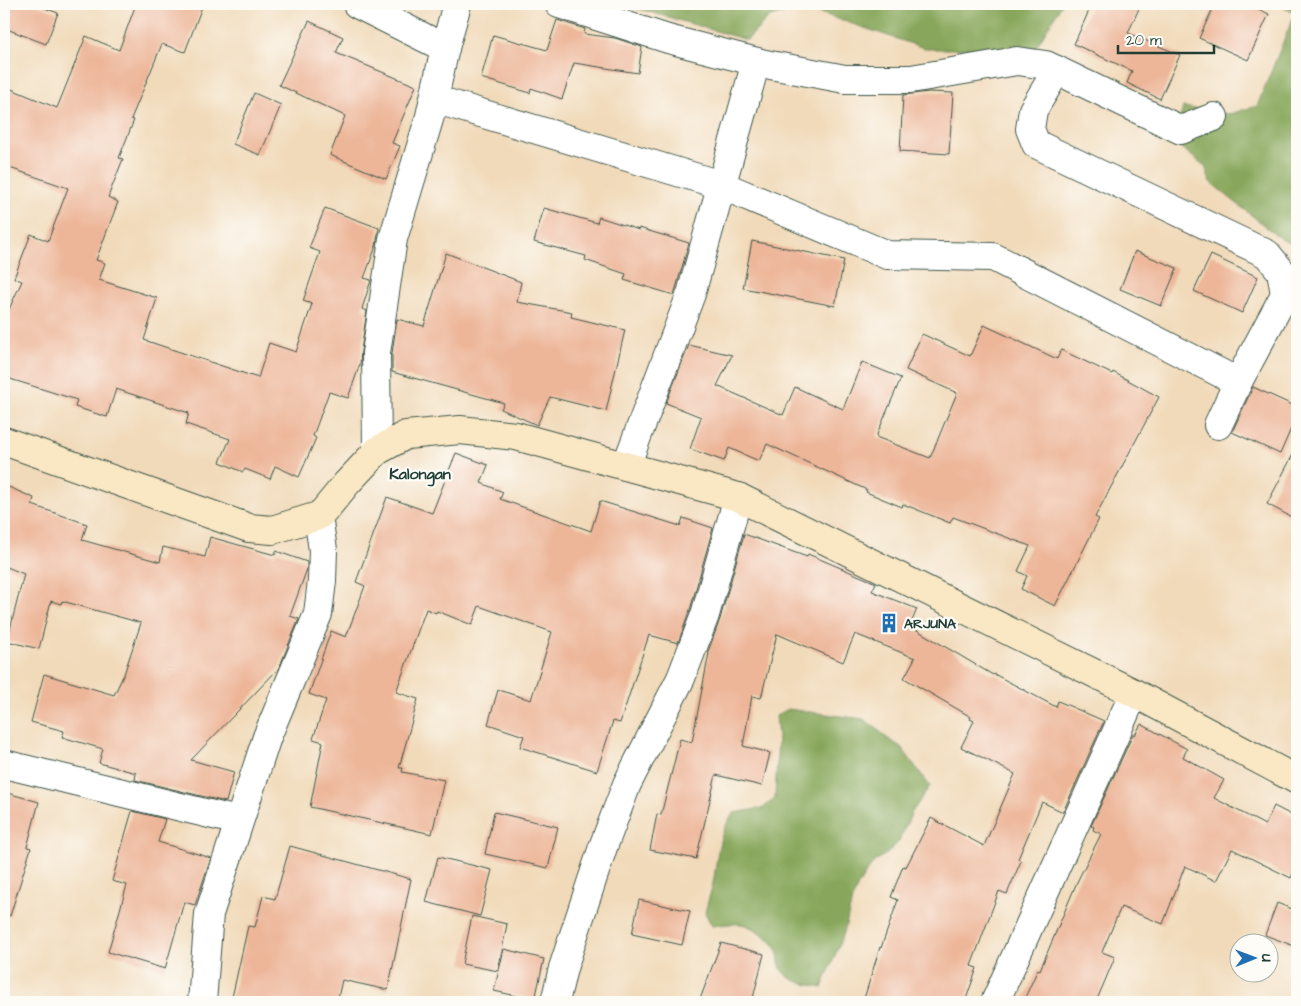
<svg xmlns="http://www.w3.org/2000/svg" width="1301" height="1006" viewBox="0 0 1301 1006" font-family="'Architects Daughter',sans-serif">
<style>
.forest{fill:#88a75b;stroke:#547248}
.building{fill:#edb699}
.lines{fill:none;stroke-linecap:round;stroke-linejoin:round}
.minor-casing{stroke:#3e5548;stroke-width:30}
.tertiary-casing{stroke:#3e5548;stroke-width:30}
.secondary-casing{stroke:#3e5548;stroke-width:30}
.minor{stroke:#fff;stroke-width:28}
.tertiary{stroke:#fff;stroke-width:28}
.secondary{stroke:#fae7c3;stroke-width:28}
.labels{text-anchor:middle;stroke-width:4.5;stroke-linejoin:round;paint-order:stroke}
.poi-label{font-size:14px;font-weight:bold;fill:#1f3d34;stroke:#fdfcf7;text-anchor:start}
.quarter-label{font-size:16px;font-weight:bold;fill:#1f3d34;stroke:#fdfcf7}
</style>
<rect width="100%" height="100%" fill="#fdfcf7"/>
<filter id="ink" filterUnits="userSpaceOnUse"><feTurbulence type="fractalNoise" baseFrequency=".02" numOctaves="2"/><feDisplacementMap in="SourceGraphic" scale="10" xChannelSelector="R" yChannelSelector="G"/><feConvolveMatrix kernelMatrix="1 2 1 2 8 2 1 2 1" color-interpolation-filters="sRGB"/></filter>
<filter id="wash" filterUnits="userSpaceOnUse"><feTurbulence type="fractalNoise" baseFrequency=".0096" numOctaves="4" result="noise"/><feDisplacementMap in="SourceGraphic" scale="20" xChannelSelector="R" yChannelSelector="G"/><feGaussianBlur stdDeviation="1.12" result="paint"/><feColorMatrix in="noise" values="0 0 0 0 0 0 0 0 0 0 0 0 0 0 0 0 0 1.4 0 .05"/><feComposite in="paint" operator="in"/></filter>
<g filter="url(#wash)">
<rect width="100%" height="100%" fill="#f1daba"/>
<g class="forest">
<path d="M633,4H1062L1035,49H927L805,8L770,17L747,40L633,7Z"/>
<path d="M1278,4H1297V246L1281,239L1210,182L1205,166L1180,147L1176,134L1183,107L1229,114L1257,106L1295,13Z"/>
<path d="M788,709L863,719L875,727L887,738L901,747L930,786L912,812L899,841L888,853L875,861L866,873L858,886L852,900L844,933L822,988C810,984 796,984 786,975C777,967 780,960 777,950C773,940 750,924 739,924C730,923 721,925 712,926L705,913C707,903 711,893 713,883C718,858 717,833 734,813L763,808L775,798L778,737L776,716Z"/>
</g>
<g id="blocks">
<g class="building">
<path d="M4,4H34L58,13L46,44L4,28Z"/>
<path d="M136,4H203L185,52L162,44L131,119L134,120L119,158L123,159L108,197L118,202L96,260L105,263L99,280L157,298L144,340L258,378L269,343L296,352L312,304L303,301L320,252L309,248L325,208L379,228L376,246L364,278L371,280L362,309L367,311L361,351L360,364L348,398L329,392L313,436L316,438L299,477L275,466L270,479L245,469L243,472L220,462L230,439L186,424L189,413L116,389L107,417L75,407L77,400L4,377V320L22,281L14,278L31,234L48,241L68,188L4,166V86L57,108L86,36L119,50Z"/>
<path d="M1092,4H1141L1128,33L1180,55L1160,99L1127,83L1132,71L1074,44Z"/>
<path d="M1215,4H1247L1269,14L1248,60L1199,38Z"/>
<path d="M557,20L585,29L584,34L615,38L642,47L638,73L574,63L562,99L531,88L530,93L481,78L493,35L547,50Z"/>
<path d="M309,21L343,37L336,53L416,86L392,143L400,146L386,179L330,155L345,116L279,85Z"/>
<path d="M929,92L953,93L949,154L900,151L903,95Z"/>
<path d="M254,93L281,105L260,155L233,144Z"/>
<path d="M544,208L597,223L599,217L639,230V228L689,243L674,295L624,280L626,274L585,260L586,256L534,242Z"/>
<path d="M752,241L844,260L835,306L743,288Z"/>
<path d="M1135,251L1177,268L1161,306L1120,289Z"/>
<path d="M446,253L521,282L517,302L572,312L571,317L625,330L606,411L550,397L537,425L501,409L504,403L392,372V354L397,319L424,326Z"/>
<path d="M1211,255L1258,277L1242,313L1194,291Z"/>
<path d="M984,325L1057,359L1061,350L1112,374L1113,372L1159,397L1095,517L1099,519L1055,606L1021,589L1027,576L1018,571L1030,546L953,517L950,523L903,504L902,507L866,492L867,490L767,444L759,461L729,448L724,461L690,449L701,417L666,403L689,345L732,355L717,386L783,415L795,387L843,409L862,362L901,378L876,437L930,458L957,393L906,370L922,334L970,356Z"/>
<path d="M1253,387L1297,407V415L1280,454L1232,432Z"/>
<path d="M1297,447V520L1267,504Z"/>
<path d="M456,453L488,465L481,483L503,492L500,499L591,531L600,501L680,526L683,518L713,528L690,610L678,643L649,635L620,723L613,721L597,771L520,747L524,736L488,724L498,690L531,700L552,632L479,606L472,625L437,611L436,613L426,609L396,692L418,699L399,768H403L402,772L444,780L432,834L310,807L323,742L313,739L326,700L309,694L331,631L346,637L365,586L356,582L387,497L432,513Z"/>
<path d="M4,485L34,498L32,505L87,524L82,540L160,562L163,547L205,557L210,537L275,555L276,551L307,562V569L290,616L299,619L279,668L191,760L234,772L226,802L135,780L136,773L99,763L103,749L62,737L64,731L31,722L44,674L114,695L124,674L141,623L62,601L61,604L51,601L39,649L7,641L24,574L7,567L6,572L4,571Z"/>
<path d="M744,534L807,557L808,554L876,583L872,591L917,609L910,626L993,675L994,674L1056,707L1058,701L1104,721L1063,812L1042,802L1018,859L1021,861L1007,894L999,891L971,966L977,968L965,1002H863L880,947L881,948L898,900L891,897L903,866L906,867L931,818L984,846L1015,774L961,747L974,721L970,719L971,717L904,678L915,658L855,634L843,662L777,634L761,698L752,696L743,746L770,753L762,786L716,775L696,859L650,850L657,814L661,815L680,739L692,742L709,653L708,652L720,619Z"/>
<path d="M1141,724L1187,749L1183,757L1224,780L1214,798L1265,825L1274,806L1297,818V864L1291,878L1232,849L1216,881L1185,866L1163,924L1121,907L1102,952L1115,957L1096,1002H1023L1038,969L1040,970L1077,882L1101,834L1093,830L1094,827L1091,826L1133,734L1135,735Z"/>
<path d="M4,792L39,802L27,847L31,848L10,916L4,915Z"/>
<path d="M132,811L165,819L158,842L211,858L195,905L184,902L165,969L108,952L127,885L112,881Z"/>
<path d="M494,812L558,827L548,868L485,854Z"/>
<path d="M290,846L411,879L388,990L342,980L337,1002H231L248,926L255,927L263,896L275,899Z"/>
<path d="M438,857L492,870L480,916L426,902Z"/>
<path d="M639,900L690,911L682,945L632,934Z"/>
<path d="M1277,903L1297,911V947L1265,935Z"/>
<path d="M472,916L507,924L498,971L462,964Z"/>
<path d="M721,943L764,954L752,1002H699Z"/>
<path d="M504,949L544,959L535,1000L494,991Z"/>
</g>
</g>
</g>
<g filter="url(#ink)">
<use href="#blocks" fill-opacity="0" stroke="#3e5548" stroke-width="1"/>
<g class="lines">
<defs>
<g id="minor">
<path d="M357,4L445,48L430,116L393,239L376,353L377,451"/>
<path d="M559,4L668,39L765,64L845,79H911L1017,61L1046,65L1181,130L1214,117"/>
<path d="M445,48L457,4"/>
<path d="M1057,70L1033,110L1030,129L1036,144L1267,254L1281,271L1285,294L1238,382L1218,425"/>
<path d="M434,99L721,185L887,255L993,257L1238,382"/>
<path d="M626,466L691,294L756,62"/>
<path d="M4,764L238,821"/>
<path d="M555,1002L563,968L603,847L627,784L681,678L705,615L738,497"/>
<path d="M995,1002L1134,693"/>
</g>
<path id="tertiary" d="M202,1002L209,914L267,737L318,614L322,581L323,550L318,516"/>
<path id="secondary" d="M4,441L249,528L272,530L318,516L324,511L347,483L377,451L406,435L460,430L516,436L738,497L1134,693L1297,780"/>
</defs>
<use href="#minor" class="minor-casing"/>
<use href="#tertiary" class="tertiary-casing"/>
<use href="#secondary" class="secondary-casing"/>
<use href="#minor" class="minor"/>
<use href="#tertiary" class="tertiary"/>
<use href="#secondary" class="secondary"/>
</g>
</g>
<defs>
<symbol id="building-bare" viewBox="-9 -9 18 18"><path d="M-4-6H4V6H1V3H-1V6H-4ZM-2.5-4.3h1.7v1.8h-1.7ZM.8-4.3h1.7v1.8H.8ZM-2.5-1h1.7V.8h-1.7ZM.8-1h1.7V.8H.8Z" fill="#1f6fb2" stroke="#fdfcf7" stroke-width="2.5" paint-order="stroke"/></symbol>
</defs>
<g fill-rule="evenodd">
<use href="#building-bare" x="875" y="609" width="28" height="28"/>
</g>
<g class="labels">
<g class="poi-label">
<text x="904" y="628">ARJUNA</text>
</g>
<g class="quarter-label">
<text x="420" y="479">Kalongan</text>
</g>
</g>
<rect width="1301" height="1006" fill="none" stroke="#fdfcf7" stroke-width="20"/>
<g transform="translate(1254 958) rotate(89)"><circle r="24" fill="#fdfcf7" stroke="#a4b0a9"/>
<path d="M0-4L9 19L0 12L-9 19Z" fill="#1f6fb2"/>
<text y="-8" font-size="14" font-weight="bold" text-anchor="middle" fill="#1f3d34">U</text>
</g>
<path d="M1118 45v8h96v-8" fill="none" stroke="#1f3d34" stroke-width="2.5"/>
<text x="1126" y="45" font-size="15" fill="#1f3d34" stroke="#fdfcf7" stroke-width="4" paint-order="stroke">20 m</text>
</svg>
